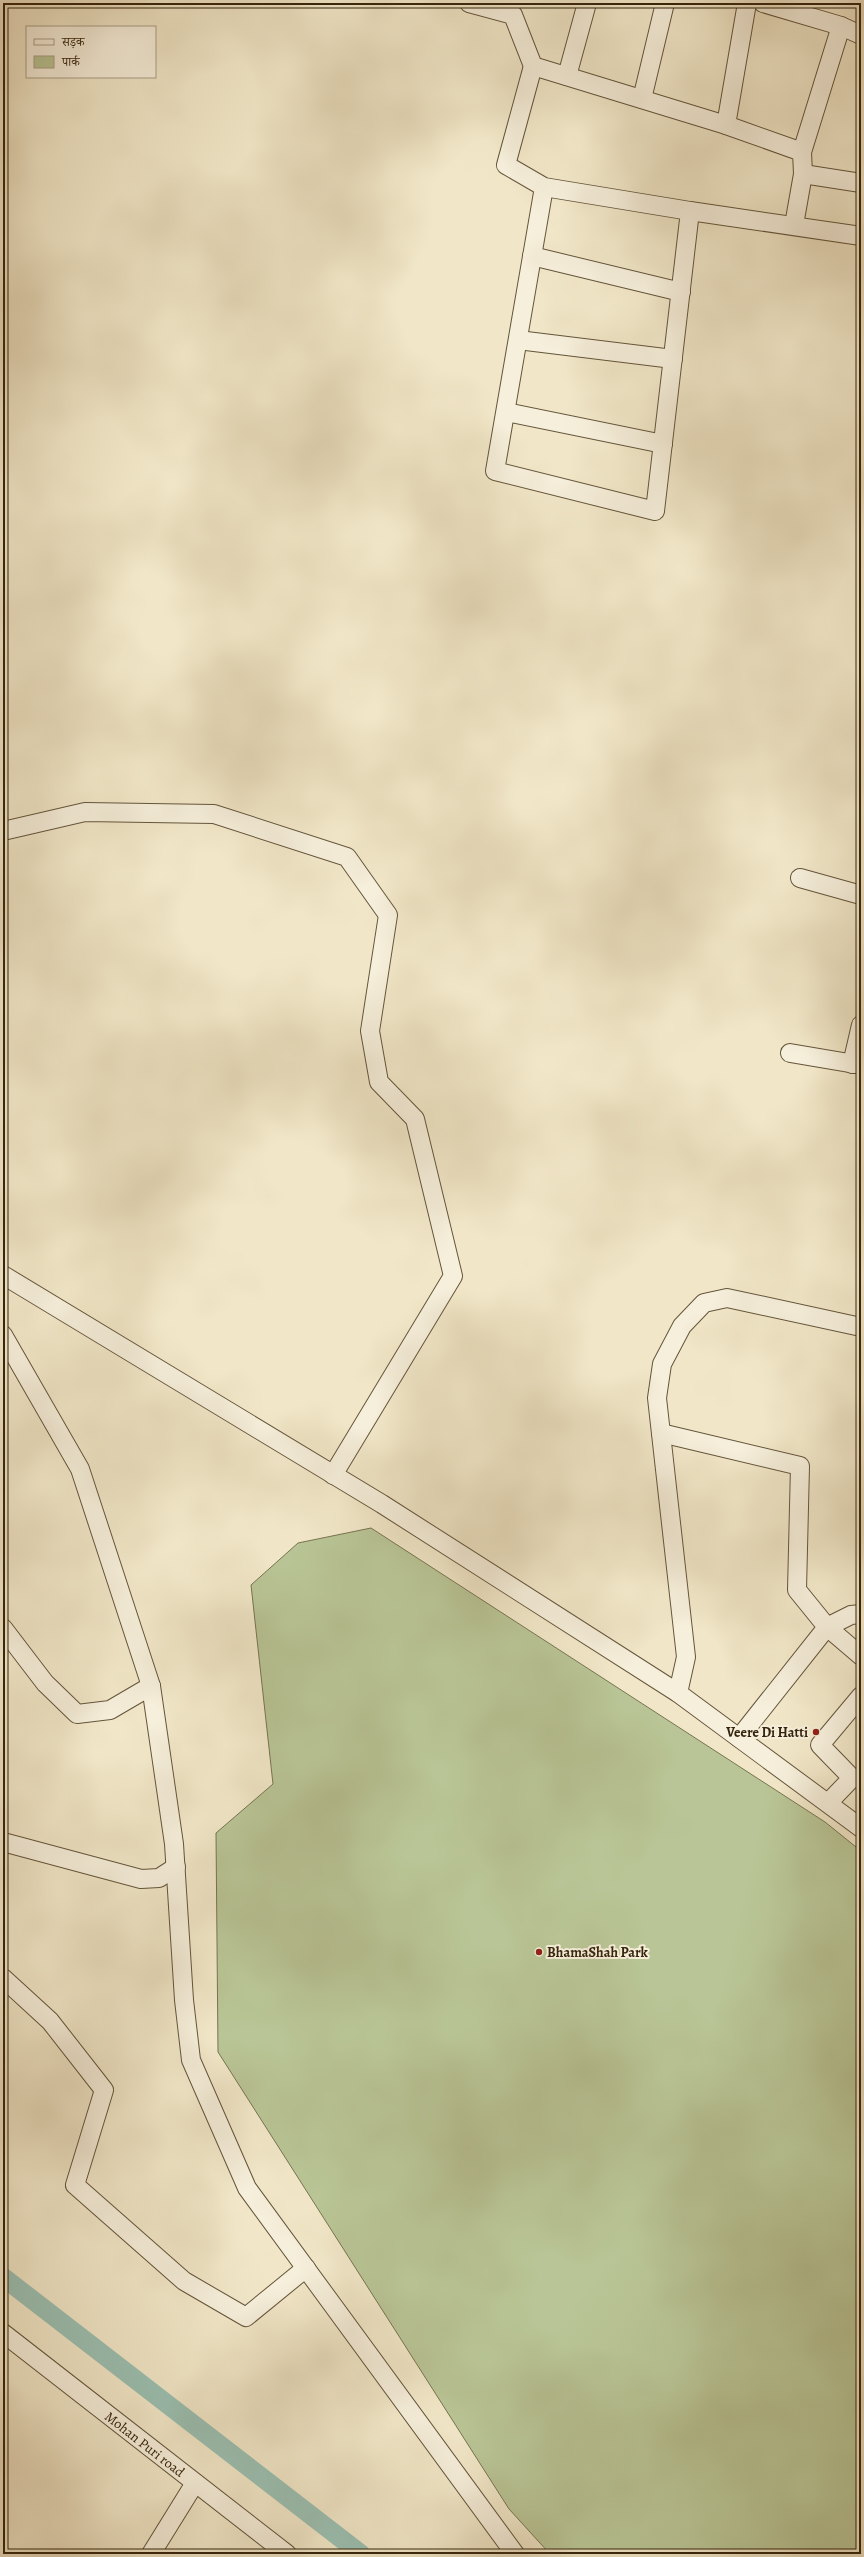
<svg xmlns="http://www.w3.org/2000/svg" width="864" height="2557" viewBox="0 0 864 2557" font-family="Alegreya,'Noto Serif Devanagari',serif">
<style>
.green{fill:#b9c596;stroke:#777451}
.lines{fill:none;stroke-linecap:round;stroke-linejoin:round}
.canal{stroke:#9bc0b2;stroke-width:19}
.minor-casing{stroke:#64553b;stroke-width:20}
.minor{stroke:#f6efdb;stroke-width:18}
.poi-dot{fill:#8f2418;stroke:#f6efdb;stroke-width:1.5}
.labels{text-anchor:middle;stroke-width:4;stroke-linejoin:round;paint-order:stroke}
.poi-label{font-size:14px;font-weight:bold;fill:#35240c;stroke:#f6efdb;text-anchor:end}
.street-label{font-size:14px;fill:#35240c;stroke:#f6efdb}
</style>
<rect width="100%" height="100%" fill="#f1e7c8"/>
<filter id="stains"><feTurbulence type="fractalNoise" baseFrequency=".005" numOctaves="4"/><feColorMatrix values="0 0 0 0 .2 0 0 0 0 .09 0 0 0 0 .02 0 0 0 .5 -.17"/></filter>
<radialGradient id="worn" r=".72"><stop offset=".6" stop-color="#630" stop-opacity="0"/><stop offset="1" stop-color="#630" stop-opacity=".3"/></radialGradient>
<path class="green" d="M371,1528L825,1822L861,1851V2554H550L509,2509L218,2052L216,1833L273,1784L251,1585L298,1543Z"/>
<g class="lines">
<path class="canal" d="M3,2277L361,2554"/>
<defs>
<g id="minor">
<path d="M469,3L513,15L533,66L726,125L747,3"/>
<path d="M763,3L841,26L861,35"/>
<path d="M533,66L506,165L544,187L495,471L655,511L690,211L544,187"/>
<path d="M567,76L587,3"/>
<path d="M642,99L665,3"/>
<path d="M726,125L802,152L803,174L794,225"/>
<path d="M802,152L841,26"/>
<path d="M803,174L861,183"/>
<path d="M690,211L861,236"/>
<path d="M532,256L681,292"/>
<path d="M518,340L673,359"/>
<path d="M506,412L663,444"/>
<path d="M3,831L85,812L214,814L347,857L388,915L370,1031L379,1082L415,1119L453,1276L333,1475"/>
<path d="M800,878L861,895"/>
<path d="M790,1053L861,1065"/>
<path d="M852,1064L861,1025"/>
<path d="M3,1275L382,1504L678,1693L861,1828"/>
<path d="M3,1335L80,1469L151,1686L174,1844L184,2000L191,2060L247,2188L515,2554"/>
<path d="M661,1433L800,1466L797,1590L827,1627L739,1738"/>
<path d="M861,1614L851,1615L827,1627L861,1656"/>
<path d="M3,1628L45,1683L77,1714L110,1710L151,1686"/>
<path d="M678,1693L686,1657L657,1398L662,1364L682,1326L704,1303L727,1298L861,1327"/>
<path d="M828,1803L852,1778L820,1745L861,1696"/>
<path d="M3,1842L141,1879L159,1878L176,1867"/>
<path d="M3,1978L50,2021L104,2090L75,2185L184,2281L246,2317L306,2268"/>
<path d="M3,2333L287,2554"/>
<path d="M151,2554L195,2483"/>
</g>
</defs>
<use href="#minor" class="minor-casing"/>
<use href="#minor" class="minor"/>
</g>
<g class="poi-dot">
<circle cx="816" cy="1732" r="4"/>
<circle cx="539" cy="1952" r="4"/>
</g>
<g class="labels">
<g class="poi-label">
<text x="808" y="1737">Veere Di Hatti</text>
<text x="547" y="1957" text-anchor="start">BhamaShah Park</text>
</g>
<g class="street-label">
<text transform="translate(145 2444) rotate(38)" y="5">Mohan Puri road</text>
</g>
</g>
<rect width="864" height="2557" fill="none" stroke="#f1e7c8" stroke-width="16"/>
<rect x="4" y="4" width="856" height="2549" fill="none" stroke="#35240c" stroke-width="2"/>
<rect x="8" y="8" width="848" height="2541" fill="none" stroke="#35240c"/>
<rect x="26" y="26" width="130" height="52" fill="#f6efdb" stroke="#a99e88"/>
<rect x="34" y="39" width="20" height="6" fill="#f6efdb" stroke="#a99e88"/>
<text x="62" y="46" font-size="12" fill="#35240c">सड़क</text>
<rect x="34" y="56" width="20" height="12" fill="#b9c596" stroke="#a99e88"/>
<text x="62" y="66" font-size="12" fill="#35240c">पार्क</text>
<rect width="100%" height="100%" filter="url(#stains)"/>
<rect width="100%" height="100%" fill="url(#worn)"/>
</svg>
